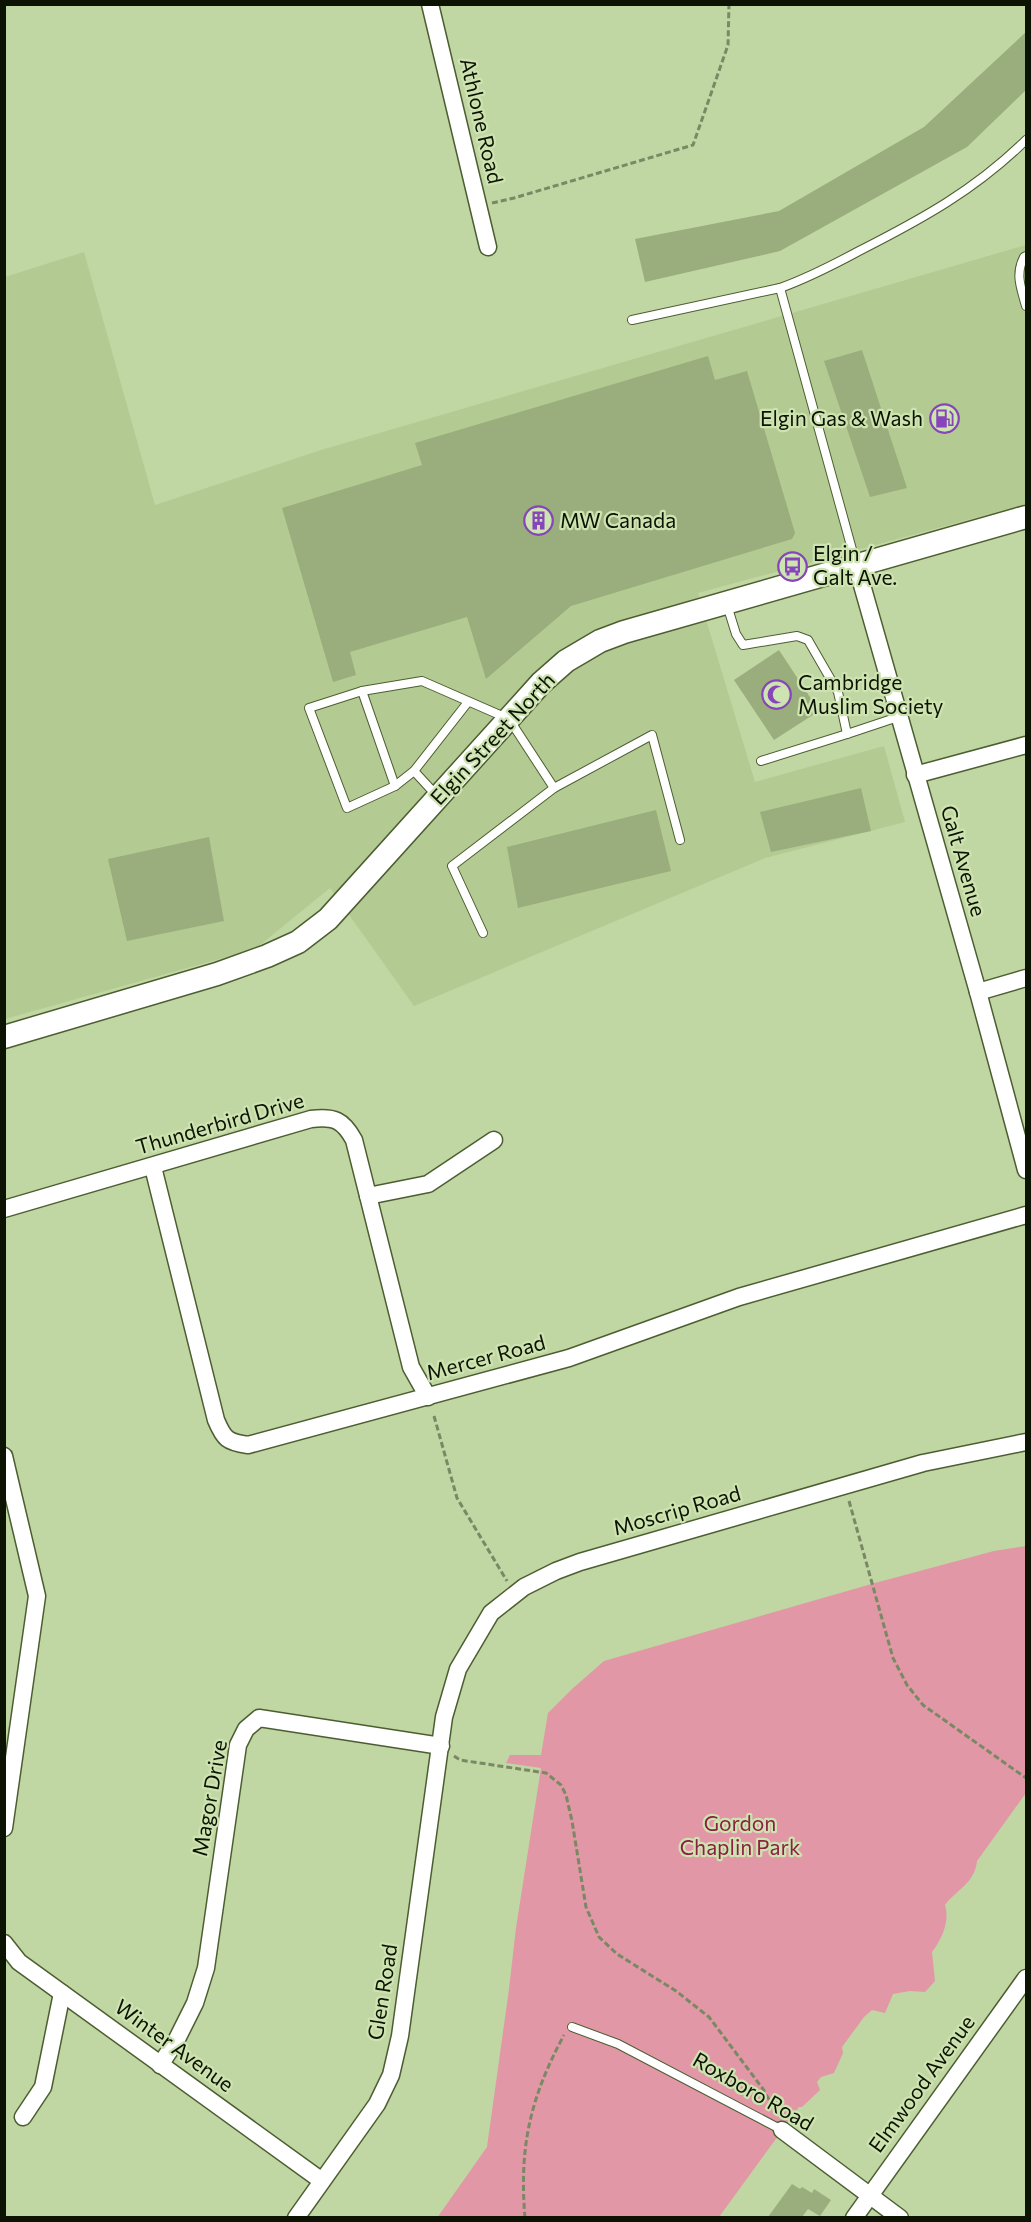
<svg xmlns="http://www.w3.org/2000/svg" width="1031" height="2222" viewBox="0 0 1031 2222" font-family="Commissioner,sans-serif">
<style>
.built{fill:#b3cb92}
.green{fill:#e197a5}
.building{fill:#99ae7c}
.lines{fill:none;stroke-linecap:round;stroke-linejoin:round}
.lane-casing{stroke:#4c5e31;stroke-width:10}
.street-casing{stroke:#4c5e31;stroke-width:19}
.secondary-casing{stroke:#4c5e31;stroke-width:25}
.path{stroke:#798964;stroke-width:3;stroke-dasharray:6 3;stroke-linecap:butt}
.lane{stroke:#fff;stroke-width:8}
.street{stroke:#fff;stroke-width:16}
.secondary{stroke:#fff;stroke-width:22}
.labels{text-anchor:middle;stroke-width:4.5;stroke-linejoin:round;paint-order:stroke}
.street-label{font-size:21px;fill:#0c1303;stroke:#cde3b0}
.poi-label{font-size:21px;fill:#0c1303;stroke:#cde3b0;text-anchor:start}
.park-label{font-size:21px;fill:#8c1e42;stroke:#cde3b0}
</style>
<rect width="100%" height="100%" fill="#c0d6a3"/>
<path class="built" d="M1026,245V504L698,593L755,782L884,746L905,822L765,858L414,1006L330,888L255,949L5,1019V277L84,252L155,505L321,450Z"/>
<path class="green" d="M1026,1546V1793L977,1861C975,1883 956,1890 945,1905C950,1921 942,1939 932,1952L935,1981L925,1992L910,1991L893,1994L885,2013L872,2010L864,2017L842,2047L843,2053L834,2073L821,2077L817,2082L820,2090L802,2107H799L719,2217L437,2218L487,2147L509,1989L516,1928L541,1768L506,1763L510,1755H541L548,1713L572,1689L604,1661L875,1583L994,1551Z"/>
<g class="building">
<path d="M1026,32V90L967,147L780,251L645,282L635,239L779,211L924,127Z"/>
<path d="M862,350L907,488L870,497L824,361Z"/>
<path d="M708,356L715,380L747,371L795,533L792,539L571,606L486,679L467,617L350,652L356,675L333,682L282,508L422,465L415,443Z"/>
<path d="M779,650L819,711L774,740L734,680Z"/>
<path d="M861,788L871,831L771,852L760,812Z"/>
<path d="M656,810L671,871L518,908L507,847Z"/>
<path d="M209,837L224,921L127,941L108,859Z"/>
<path d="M792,2184L800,2189L802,2187L812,2193L814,2189L831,2200L820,2216L808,2209L802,2217H768Z"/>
</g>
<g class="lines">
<defs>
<g id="lane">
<path d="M1026,256L1024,257C1015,274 1021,288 1026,306"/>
<path d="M632,320L780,288"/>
<path d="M856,564L780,288C808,278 833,265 859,251C922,219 975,190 1026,140"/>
<path d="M727,605L736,634L743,645L797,636L808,640L838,692L847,734L898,717"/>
<path d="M362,691L395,786"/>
<path d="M761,761L847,734"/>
<path d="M414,771L468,702"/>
<path d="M437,796L414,771L395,786L347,808L309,708L362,691L422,681L509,719L554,788"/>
<path d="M483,933L452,866L554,788L652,735L680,840"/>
<path d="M572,2027L618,2044L782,2130"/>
</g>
<g id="street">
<path d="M430,4L488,247"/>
<path d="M856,564L978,992L1026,1170"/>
<path d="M915,775L1026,745"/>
<path d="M978,992L1026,978"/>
<path d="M153,1167L216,1420C224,1439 227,1442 248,1445L569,1358L739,1297L1026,1215"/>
<path d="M368,1196L428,1184L494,1140"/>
<path d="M4,1209L311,1119C334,1116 343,1120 354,1140L411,1367L428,1397"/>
<path d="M4,1456L37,1596L4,1828"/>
<path d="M4,1943L19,1962L322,2181"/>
<path d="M160,2065L176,2041L195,2003L206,1968L238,1745L246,1729L259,1718L441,1746"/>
<path d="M23,2117L43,2087L62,1993"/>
<path d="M782,2130L900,2218"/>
<path d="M296,2218L377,2104L391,2075L400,2036L444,1717L458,1669L491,1613L524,1587L556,1571L580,1562L923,1463L1026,1442"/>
<path d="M854,2218L1026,1978"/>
</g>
<path id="secondary" d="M4,1037L217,974L267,956L298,942L328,919L541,683L566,661L600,641L624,632L1026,517"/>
</defs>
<use href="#lane" class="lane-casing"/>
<use href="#street" class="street-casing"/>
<use href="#secondary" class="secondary-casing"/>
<g class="path">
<path d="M492,203L514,198L693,145L728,45L729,4"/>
<path d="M434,1416L457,1498L507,1581"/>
<path d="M849,1501L893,1658L907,1685L923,1705L1026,1778"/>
<path d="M454,1756L460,1760L546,1773L561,1785L566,1795L572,1821L586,1907L599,1937L617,1954L676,1991L709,2017L763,2089L776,2112"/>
<path d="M525,2218C519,2147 530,2098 564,2035"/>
</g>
<use href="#lane" class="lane"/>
<use href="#street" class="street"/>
<use href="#secondary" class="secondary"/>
</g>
<defs>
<symbol id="fuel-ring" viewBox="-11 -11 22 22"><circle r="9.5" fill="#cde3b0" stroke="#8645ba" stroke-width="1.5"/><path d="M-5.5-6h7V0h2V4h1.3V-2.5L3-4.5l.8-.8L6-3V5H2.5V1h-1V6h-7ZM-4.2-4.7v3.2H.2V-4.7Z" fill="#8645ba"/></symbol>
<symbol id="building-ring" viewBox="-11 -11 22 22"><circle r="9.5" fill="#cde3b0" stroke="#8645ba" stroke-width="1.5"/><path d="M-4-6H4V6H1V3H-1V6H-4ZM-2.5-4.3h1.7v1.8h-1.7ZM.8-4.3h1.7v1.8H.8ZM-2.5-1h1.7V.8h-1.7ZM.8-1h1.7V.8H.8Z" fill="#8645ba"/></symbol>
<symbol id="bus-ring" viewBox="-11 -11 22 22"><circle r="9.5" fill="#cde3b0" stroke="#8645ba" stroke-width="1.5"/><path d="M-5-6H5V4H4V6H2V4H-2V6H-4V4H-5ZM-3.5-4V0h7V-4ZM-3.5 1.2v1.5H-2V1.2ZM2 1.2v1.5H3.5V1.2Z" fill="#8645ba"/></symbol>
<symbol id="mosque-ring" viewBox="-11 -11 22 22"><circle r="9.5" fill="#cde3b0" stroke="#8645ba" stroke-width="1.5"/><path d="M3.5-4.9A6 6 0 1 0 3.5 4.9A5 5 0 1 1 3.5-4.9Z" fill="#8645ba"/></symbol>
</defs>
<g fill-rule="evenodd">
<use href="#fuel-ring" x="928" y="402" width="33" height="33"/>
<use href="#building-ring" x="522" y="504" width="33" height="33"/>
<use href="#bus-ring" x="776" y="550" width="33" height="33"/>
<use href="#mosque-ring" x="760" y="678" width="33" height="33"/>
</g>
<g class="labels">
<g class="street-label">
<text transform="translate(481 121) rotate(77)" y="7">Athlone Road</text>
<text transform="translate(493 739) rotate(-47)" y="7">Elgin Street North</text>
<text transform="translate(963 861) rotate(74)" y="7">Galt Avenue</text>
<text transform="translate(220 1124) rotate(-16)" y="7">Thunderbird Drive</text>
<text transform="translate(486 1358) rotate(-15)" y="7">Mercer Road</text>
<text transform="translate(677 1511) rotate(-16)" y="7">Moscrip Road</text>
<text transform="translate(210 1798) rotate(-80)" y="7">Magor Drive</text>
<text transform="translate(383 1992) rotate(-81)" y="7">Glen Road</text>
<text transform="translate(174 2046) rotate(36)" y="7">Winter Avenue</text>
<text transform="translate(922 2084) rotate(-54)" y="7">Elmwood Avenue</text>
<text transform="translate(753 2092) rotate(30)" y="7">Roxboro Road</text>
</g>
<g class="poi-label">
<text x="923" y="426" text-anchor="end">Elgin Gas &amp; Wash</text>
<text x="560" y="528">MW Canada</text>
<text x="813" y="561">Elgin /<tspan x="813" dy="24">Galt Ave.</tspan></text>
<text x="798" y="690">Cambridge<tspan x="798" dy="24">Muslim Society</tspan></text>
</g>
<g class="park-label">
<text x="740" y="1831">Gordon<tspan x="740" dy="24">Chaplin Park</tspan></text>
</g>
</g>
<rect width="1031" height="2222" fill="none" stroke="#0c1303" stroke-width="12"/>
</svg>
